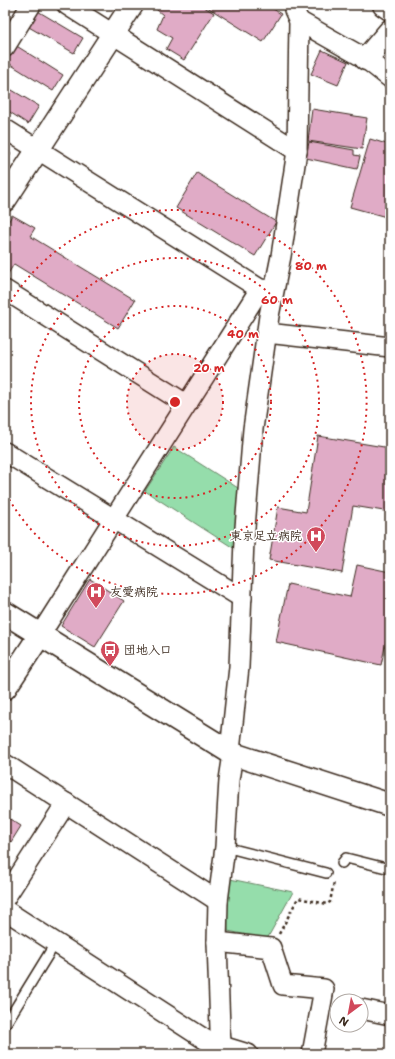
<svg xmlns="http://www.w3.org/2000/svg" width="395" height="1059" viewBox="0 0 395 1059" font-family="'Shantell Sans','Klee One',sans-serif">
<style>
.green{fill:#95ddab;stroke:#688464}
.building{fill:#e0abc6;stroke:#3b2a1e}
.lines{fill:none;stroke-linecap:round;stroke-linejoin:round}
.lane-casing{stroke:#3b2a1e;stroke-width:12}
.street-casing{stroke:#3b2a1e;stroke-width:22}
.secondary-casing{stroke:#3b2a1e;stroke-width:25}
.path{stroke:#3b2a1e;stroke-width:2.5;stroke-dasharray:3 3;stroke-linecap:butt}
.lane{stroke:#fff;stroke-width:9}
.street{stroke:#fff;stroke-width:19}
.secondary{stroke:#fff;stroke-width:22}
.ring{fill:none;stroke:#d62828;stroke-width:2;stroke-dasharray:2 4}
.labels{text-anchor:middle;stroke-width:3;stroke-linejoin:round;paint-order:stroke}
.poi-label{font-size:12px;font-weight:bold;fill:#3b2a1e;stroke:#fff;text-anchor:start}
.centre{fill:#d62828;stroke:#fff;stroke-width:2}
.ring-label{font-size:12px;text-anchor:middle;font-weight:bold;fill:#d62828;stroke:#fff;stroke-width:3;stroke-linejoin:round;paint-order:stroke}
</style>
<rect width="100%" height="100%" fill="#fff"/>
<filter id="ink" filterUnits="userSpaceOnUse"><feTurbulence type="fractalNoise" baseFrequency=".025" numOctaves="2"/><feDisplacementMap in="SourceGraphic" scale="8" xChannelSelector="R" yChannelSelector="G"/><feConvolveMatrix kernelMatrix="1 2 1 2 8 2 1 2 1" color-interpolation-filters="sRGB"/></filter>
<g filter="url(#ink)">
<g class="green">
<path d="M174,447L238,488L235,549L145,491Z"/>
<path d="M230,879L293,892L267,939L228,931L227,905Z"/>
</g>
<g class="building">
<path d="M151,5H201L214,13L184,60L166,49L172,38L157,29L163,15Z"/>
<path d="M204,5H267L281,14L263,42Z"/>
<path d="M36,10L83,38L74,53L27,26Z"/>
<path d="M15,45L63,75L53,91L5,61Z"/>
<path d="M322,50L348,62L338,85L311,74Z"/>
<path d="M5,86L39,106L28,124L5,109Z"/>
<path d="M312,109L367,118L362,149L308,141Z"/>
<path d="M370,139L390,145V218L350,207Z"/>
<path d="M309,142L354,150V155L360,156L357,169L306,158Z"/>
<path d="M5,150L11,154L5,163Z"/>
<path d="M197,173L276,222L255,256L176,208Z"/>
<path d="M12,215L35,228L30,236L135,300L118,328L14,264L6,277H5V228Z"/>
<path d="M318,436L390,448V512L353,506L342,573L269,560L278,507L306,512Z"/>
<path d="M357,565L390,572V624L381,665L276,642L288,584L350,597Z"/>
<path d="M90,579L124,601L95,647L61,626Z"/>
<path d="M5,816L21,826L11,842L5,839Z"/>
</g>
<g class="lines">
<defs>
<g id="lane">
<path d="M225,847L326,873"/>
<path d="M342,863L346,858L390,869"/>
<path d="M5,1025L56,942"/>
</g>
<g id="street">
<path d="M67,5L297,151"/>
<path d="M299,21L366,59L390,78"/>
<path d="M5,47L31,5"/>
<path d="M5,129L260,289L271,290"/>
<path d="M5,290L186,404"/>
<path d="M267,333L390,347"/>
<path d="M5,452L242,598"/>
<path d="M40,635L260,289"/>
<path d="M230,751L239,667L244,540L253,429L269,316L281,256L297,151L299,21L294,10V5"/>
<path d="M5,764L218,901"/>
<path d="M5,898L66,803"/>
<path d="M5,910L209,1042L248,1054"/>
<path d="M217,942L271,948L283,985L324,989L312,1054"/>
<path d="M361,1009L390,1015"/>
<path d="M222,1054L220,1029L217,942L218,901L225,847L229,780L233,754"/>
</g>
<g id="secondary">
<path d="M384,5L390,9"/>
<path d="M366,59L390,31"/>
<path d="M5,200L132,5"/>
<path d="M5,613L233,754L390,805"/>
<path d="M5,688L40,635"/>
</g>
</defs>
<use href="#lane" class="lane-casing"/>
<use href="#street" class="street-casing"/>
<use href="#secondary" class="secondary-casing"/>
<path class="path" d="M279,934L298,898L327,904L330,902L334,882"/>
<use href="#lane" class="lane"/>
<use href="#street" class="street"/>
<use href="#secondary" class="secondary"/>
</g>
</g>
<circle cx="175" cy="402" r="48" fill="#d62828" fill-opacity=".12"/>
<g class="ring">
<circle cx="175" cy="402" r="48"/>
<circle cx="175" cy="402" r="96"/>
<circle cx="175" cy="402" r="144"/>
<path d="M5 312A192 192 0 1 1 5 492"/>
</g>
<defs>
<symbol id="hospital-pin" viewBox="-11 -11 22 30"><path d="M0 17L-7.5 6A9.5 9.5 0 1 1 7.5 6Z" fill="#d1495b" stroke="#fff"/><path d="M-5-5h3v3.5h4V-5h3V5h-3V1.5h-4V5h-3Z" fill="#fff"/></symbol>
<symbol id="bus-pin" viewBox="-11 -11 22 30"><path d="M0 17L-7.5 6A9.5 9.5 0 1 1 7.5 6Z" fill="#d1495b" stroke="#fff"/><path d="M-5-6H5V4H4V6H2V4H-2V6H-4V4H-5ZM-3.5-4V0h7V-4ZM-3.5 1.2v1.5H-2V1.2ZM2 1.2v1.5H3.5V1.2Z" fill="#fff"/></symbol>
</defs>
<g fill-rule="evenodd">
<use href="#hospital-pin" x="305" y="525" width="22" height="30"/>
<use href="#hospital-pin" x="85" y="581" width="22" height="30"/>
<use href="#bus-pin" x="99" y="639" width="22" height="30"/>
</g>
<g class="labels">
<g class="poi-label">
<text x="302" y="540" text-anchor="end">東京足立病院</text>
<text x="110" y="596">友愛病院</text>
<text x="124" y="654">団地入口</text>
</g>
</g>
<circle cx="175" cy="402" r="6" class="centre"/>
<g class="ring-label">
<text x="311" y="270">80 m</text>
<text x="277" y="304">60 m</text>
<text x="243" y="338">40 m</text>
<text x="209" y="372">20 m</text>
</g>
<rect width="395" height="1059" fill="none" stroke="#fff" stroke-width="20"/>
<rect x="10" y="10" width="375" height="1039" fill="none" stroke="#3b2a1e" stroke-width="1.5" filter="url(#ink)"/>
<g transform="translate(349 1013) rotate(212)"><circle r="19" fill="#ffffff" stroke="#b1aaa5"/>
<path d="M0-3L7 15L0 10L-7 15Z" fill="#d1495b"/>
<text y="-6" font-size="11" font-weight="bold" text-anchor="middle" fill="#3b2a1e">N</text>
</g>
</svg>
